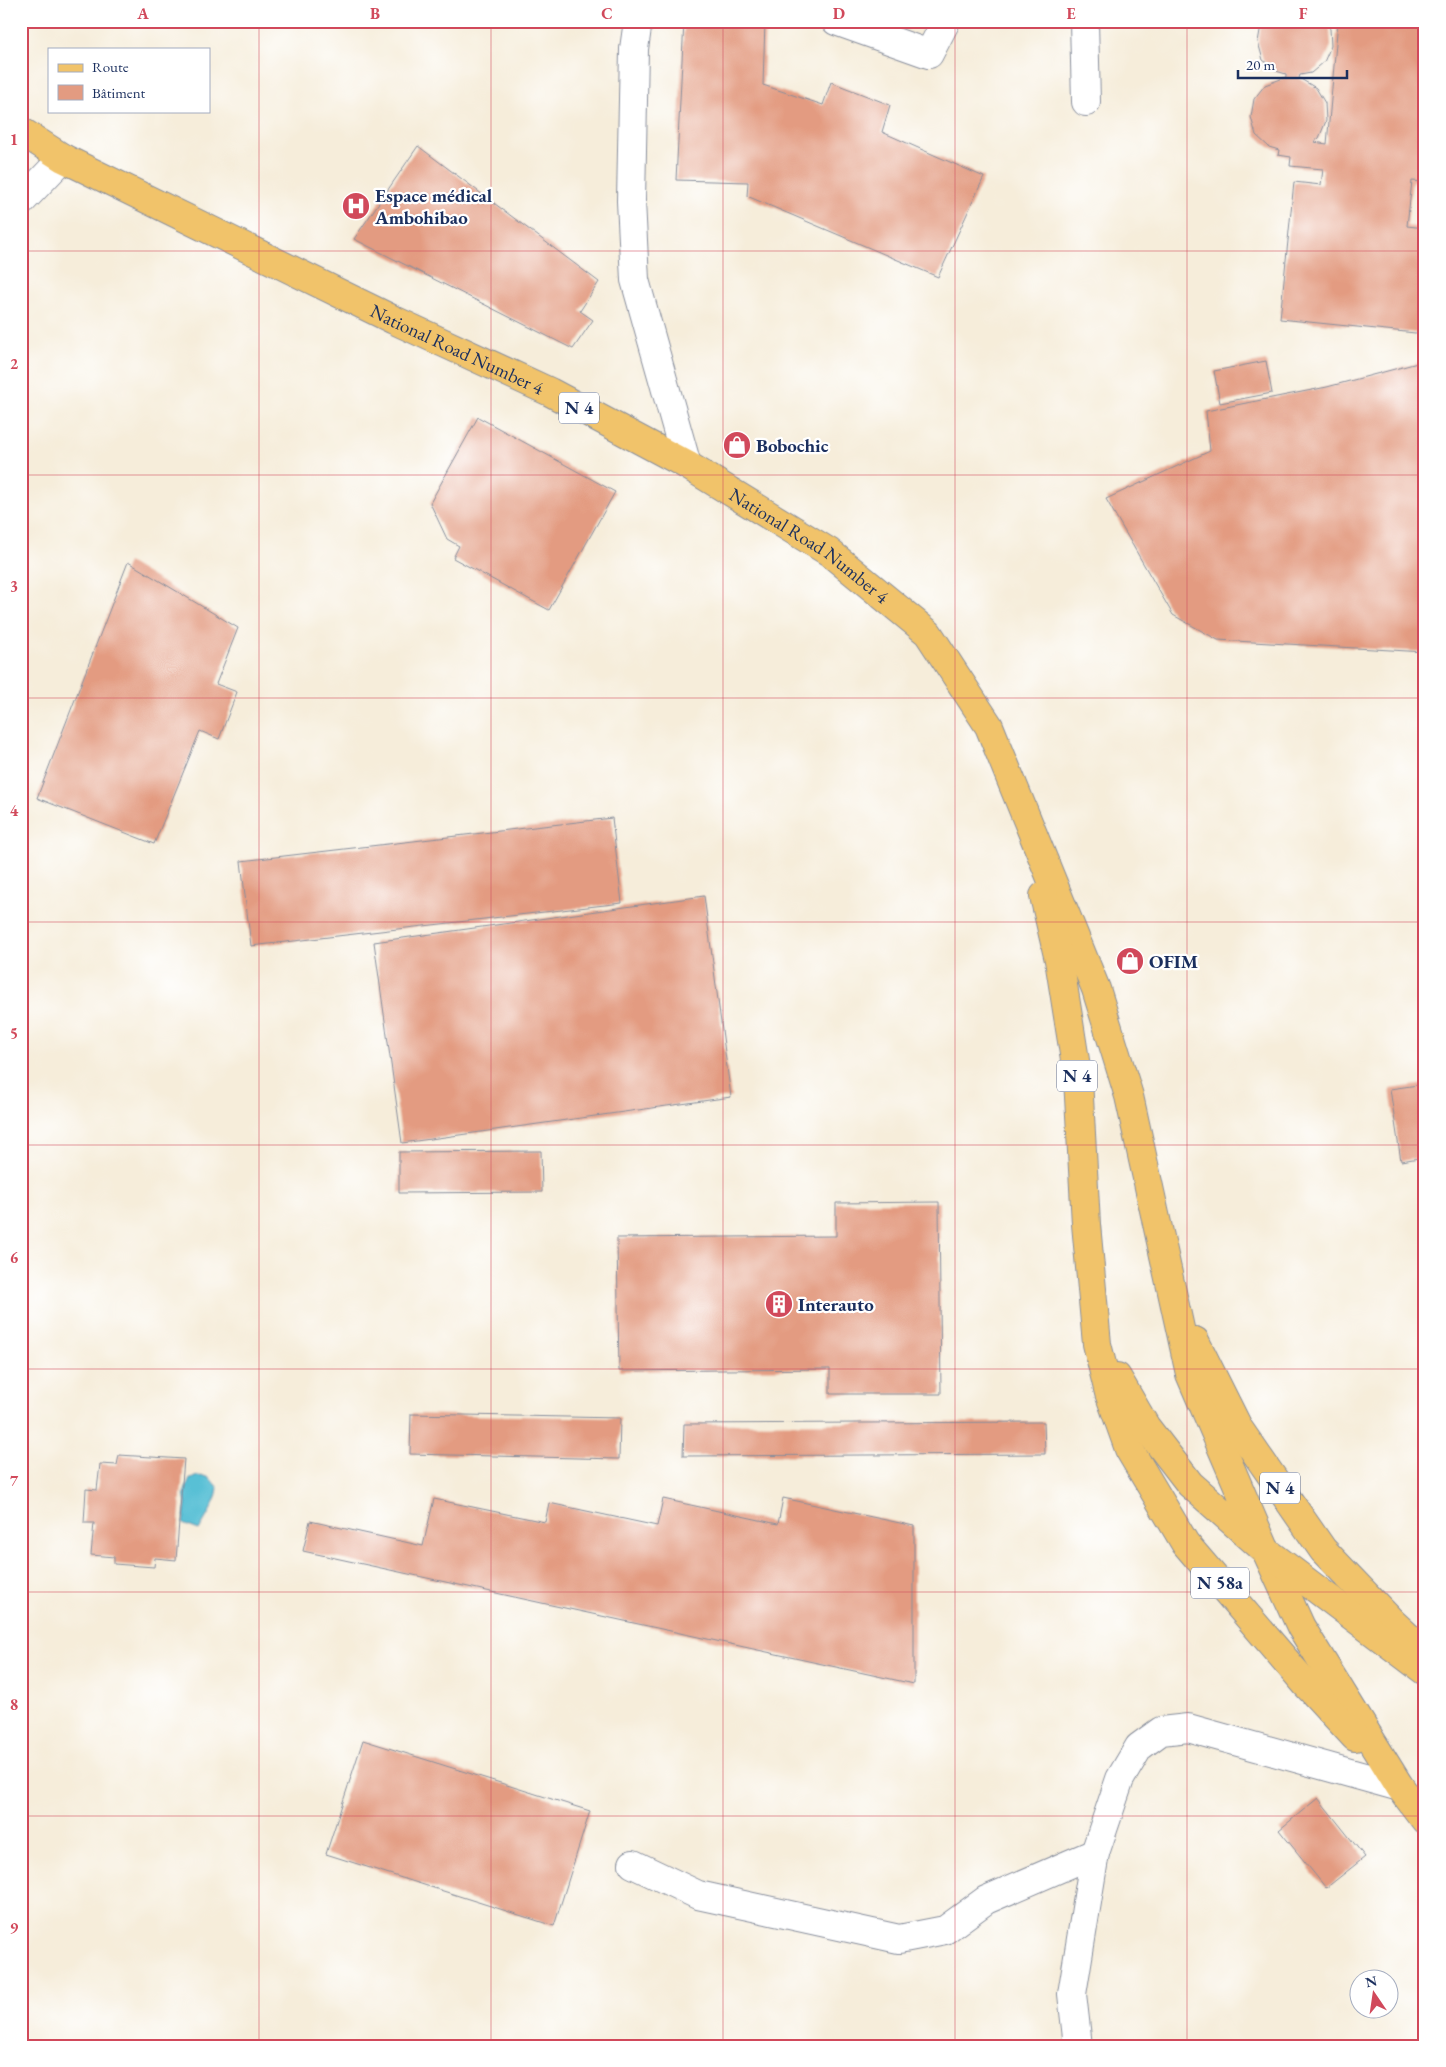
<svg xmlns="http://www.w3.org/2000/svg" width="1446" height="2067" viewBox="0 0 1446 2067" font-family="'EB Garamond',serif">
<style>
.water{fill:#58c0d5;stroke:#3a789a}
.building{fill:#e39b81}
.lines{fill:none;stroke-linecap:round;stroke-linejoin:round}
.minor-casing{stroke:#888e9c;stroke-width:30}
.major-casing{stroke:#888e9c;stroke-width:30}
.minor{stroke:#fff;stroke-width:28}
.major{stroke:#f1c36a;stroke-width:28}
.grid{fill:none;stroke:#d1495b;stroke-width:1;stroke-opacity:0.55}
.labels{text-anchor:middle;stroke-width:4.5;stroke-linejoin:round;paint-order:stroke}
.shield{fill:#fff;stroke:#5f6d8e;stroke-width:1}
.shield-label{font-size:18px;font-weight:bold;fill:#1b2f5e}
.poi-label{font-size:19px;font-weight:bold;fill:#1b2f5e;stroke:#fff;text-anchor:start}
.street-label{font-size:19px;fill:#1b2f5e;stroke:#fff}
.neatline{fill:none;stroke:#d1495b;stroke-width:2}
.grid-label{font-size:16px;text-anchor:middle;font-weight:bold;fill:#d1495b}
</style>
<rect width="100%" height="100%" fill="#fff"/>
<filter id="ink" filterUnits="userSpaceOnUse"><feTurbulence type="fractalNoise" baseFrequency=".02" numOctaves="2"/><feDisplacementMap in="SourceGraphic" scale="10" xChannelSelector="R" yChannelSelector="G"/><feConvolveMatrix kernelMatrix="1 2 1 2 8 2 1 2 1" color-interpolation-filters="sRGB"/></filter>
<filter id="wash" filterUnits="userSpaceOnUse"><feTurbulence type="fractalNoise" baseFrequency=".0096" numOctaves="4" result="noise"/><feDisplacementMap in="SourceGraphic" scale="20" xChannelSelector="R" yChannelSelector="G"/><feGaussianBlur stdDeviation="1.12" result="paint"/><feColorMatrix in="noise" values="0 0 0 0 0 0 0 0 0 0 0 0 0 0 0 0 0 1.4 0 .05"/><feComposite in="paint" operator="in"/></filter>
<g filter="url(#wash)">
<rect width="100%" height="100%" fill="#f6edda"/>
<path class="water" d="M197,1476L209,1477L218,1488C216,1503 207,1516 199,1530L183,1524L186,1504L184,1494L189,1480Z"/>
<g id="blocks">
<g class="building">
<path d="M684,21H765L763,85L823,105L831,82L890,105L882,132L984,177L938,277L747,196L748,182L676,180Z"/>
<path d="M1264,21H1326L1330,29L1331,46L1324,62L1311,73L1300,75L1299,78L1316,88L1325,103L1326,121L1319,138L1314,142L1327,144L1338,21H1425V182L1412,181L1407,226L1425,228V334L1280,319L1294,182L1321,185L1323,169L1290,166L1291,157L1278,155L1279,150L1269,147L1256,135L1251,117L1254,99L1265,85L1286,77V74L1276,71L1263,60L1258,42L1261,25Z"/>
<path d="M418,146L599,282L580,311L593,320L573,349L354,239Z"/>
<path d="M1266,361L1272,393L1220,403L1214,371Z"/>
<path d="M1425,361V652L1218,640L1173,615L1106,499L1210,451L1206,411L1327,387Z"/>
<path d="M478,417L615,492L549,610L453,558L459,546L447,539L430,503Z"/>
<path d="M128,562L238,628L216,684L237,692L219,739L200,731L154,844L37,798Z"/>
<path d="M612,818L622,903L251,946L241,861Z"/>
<path d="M704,896L731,1097L402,1143L374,942Z"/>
<path d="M1425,1084V1157L1401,1161L1390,1089Z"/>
<path d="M541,1151L542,1192L399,1193V1152Z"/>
<path d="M939,1202L941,1394H830V1369L619,1371L617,1238L836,1236V1203Z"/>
<path d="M411,1414L620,1418L619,1459L410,1454Z"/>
<path d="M1044,1422L1045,1454L683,1456L684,1424Z"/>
<path d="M119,1455L184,1459L176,1560L155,1558L154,1567L114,1564V1557L91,1555L94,1523H84L86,1489L97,1490L100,1464L117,1465Z"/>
<path d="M783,1498L914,1526V1684L303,1551L310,1521L423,1546L434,1499L545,1522L549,1503L657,1526L663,1499L778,1524Z"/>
<path d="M363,1740L590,1811L554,1926L326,1854Z"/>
<path d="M1318,1798L1365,1857L1326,1888L1279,1830Z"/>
</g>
</g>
</g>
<g filter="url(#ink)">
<use href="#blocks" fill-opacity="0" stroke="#888e9c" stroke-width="1"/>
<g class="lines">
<defs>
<g id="minor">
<path d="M638,21L634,49L631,201L635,280L687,465"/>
<path d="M836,21L929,54L946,21"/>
<path d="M1084,21L1086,102"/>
<path d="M21,202L63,158"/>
<path d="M633,1864L698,1895L899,1939L945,1930L986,1900L1095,1853"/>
<path d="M1078,2046L1072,1994L1095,1853L1120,1779L1139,1747L1161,1731L1188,1728L1400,1787"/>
</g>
<g id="major">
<path id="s1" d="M21,131L63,158L394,320L550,392L687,465L829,552L928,633L989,726L1096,989L1129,1096L1190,1374L1266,1551L1301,1627L1400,1787L1425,1820"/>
<path d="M1044,896L1059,960L1078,1079L1086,1224L1097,1344L1109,1393L1129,1449L1185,1543L1305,1683L1355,1737"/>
<path d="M1195,1341L1239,1429L1323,1550L1391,1621L1419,1647"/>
<path d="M1117,1377L1146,1427L1190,1484L1266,1551L1425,1671"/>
</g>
</defs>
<use href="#minor" class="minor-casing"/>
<use href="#major" class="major-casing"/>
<use href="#minor" class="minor"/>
<use href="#major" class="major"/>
</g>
</g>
<path class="grid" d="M259,21V2046M491,21V2046M723,21V2046M955,21V2046M1187,21V2046M21,251H1425M21,475H1425M21,698H1425M21,922H1425M21,1145H1425M21,1369H1425M21,1592H1425M21,1816H1425"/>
<defs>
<symbol id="hospital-disc" viewBox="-11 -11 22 22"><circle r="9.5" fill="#d1495b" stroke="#fff"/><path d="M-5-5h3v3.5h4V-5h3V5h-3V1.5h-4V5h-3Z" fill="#fff"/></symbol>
<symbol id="shop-disc" viewBox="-11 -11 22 22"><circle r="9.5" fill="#d1495b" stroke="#fff"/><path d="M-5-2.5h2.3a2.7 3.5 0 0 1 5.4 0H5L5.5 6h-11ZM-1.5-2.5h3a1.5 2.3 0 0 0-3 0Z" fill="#fff"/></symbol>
<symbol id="building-disc" viewBox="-11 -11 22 22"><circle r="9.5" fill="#d1495b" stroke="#fff"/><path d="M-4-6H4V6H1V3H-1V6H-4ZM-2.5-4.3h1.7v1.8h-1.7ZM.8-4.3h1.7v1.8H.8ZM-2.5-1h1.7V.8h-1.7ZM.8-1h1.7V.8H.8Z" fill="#fff"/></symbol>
</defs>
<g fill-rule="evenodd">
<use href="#hospital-disc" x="340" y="190" width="32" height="32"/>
<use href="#shop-disc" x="721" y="429" width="32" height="32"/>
<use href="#shop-disc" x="1114" y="945" width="32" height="32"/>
<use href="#building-disc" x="763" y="1288" width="32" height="32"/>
</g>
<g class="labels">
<g class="shield">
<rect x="559" y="392.5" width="40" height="31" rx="4"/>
<rect x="1057" y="1060.5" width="40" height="31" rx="4"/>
<rect x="1260" y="1472.5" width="40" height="31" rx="4"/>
<rect x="1191" y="1567.5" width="58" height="31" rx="4"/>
</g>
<g class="shield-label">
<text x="579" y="414">N 4</text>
<text x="1077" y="1082">N 4</text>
<text x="1280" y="1494">N 4</text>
<text x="1220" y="1589">N 58a</text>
</g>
<g class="poi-label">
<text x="375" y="202">Espace médical<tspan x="375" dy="22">Ambohibao</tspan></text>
<text x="756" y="452">Bobochic</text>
<text x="1149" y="968">OFIM</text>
<text x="798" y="1311">Interauto</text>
</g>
<g class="street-label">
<text dy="7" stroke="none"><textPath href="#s1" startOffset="488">National Road Number 4</textPath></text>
<text dy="7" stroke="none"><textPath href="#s1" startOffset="892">National Road Number 4</textPath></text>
</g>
</g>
<rect width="1446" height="2067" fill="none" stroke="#fff" stroke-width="55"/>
<rect x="48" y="48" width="162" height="65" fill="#ffffff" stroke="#a4acbf"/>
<rect x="58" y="64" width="25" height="8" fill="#f1c36a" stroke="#a4acbf"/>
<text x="92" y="72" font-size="15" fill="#1b2f5e">Route</text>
<rect x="58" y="85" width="25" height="15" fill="#e39b81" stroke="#a4acbf"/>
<text x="92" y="98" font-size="15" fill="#1b2f5e">Bâtiment</text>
<g transform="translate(1374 1994) rotate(347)"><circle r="24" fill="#ffffff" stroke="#a4acbf"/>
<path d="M0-4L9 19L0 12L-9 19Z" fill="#d1495b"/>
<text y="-8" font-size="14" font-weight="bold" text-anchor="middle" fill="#1b2f5e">N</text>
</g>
<path d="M1238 70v8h109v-8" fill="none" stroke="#1b2f5e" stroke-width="2.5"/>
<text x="1246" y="70" font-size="15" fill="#1b2f5e" stroke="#ffffff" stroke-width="4" paint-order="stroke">20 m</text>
<rect x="28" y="28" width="1390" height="2012" class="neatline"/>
<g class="grid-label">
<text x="143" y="19">A</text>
<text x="375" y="19">B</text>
<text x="607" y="19">C</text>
<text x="839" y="19">D</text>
<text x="1071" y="19">E</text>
<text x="1303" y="19">F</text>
<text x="14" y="145">1</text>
<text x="14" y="369">2</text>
<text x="14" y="592">3</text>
<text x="14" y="816">4</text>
<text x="14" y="1039">5</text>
<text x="14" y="1263">6</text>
<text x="14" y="1486">7</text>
<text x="14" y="1710">8</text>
<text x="14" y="1933">9</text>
</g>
</svg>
